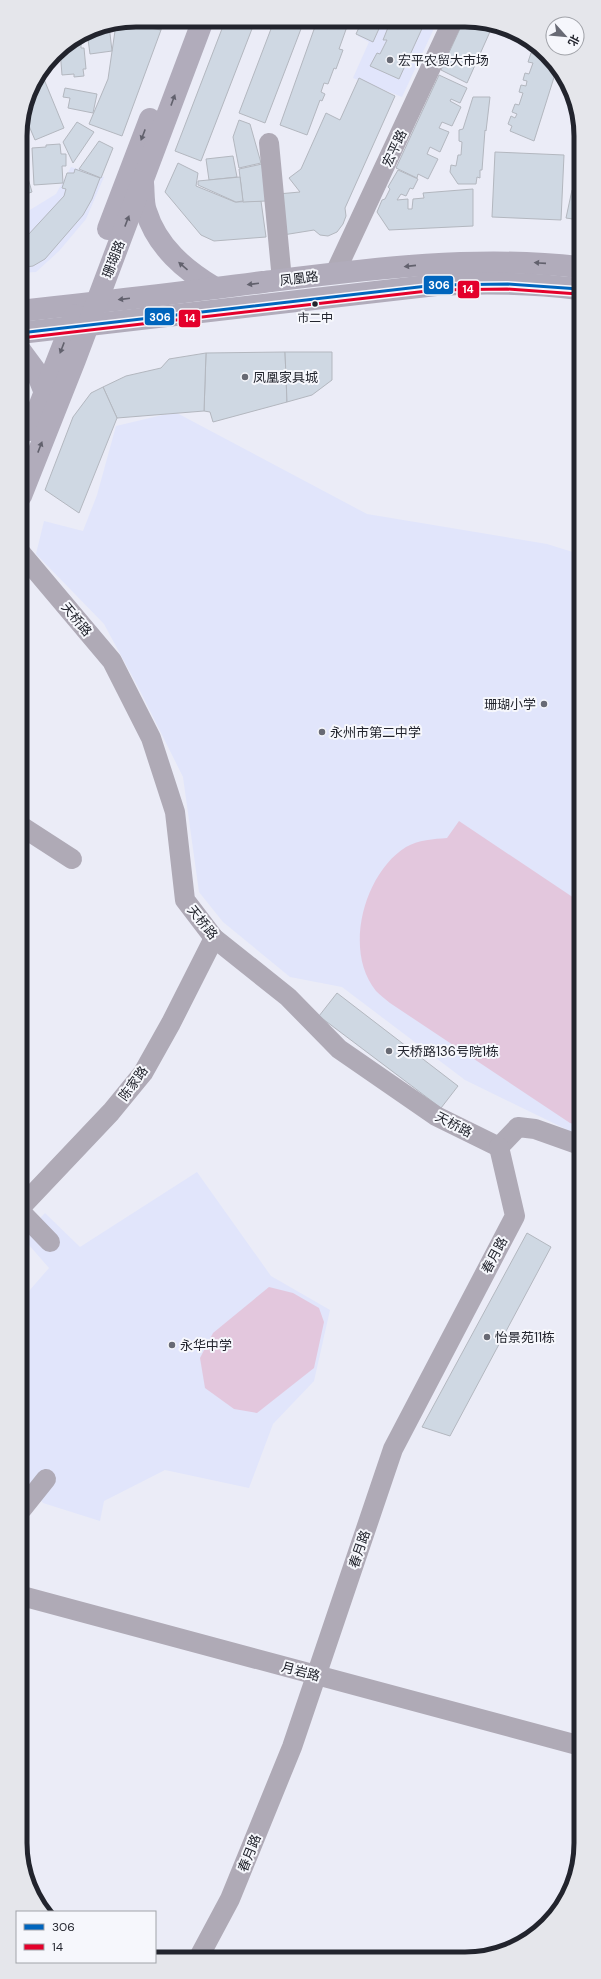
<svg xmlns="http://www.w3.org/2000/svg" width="601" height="1979" viewBox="0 0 601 1979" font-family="'DM Sans','Noto Sans SC',sans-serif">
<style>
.built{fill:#e1e5fb}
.green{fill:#e3c7dd}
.building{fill:#cfd8e3;stroke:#b3b7bf}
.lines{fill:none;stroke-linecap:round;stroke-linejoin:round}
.minor{stroke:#afaab6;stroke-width:20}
.major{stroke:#b1acbb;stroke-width:22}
.bus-1-casing{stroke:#f6f7fc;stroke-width:6}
.bus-2-casing{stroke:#f6f7fc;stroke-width:6}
.bus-1{stroke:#0065bd;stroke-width:3}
.bus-2{stroke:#e4002b;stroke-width:3}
.oneway{fill:#62616d}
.poi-dot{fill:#686a74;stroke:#f6f7fc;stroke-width:1.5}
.bus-dot{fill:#22242d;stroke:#f6f7fc;stroke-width:1.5}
.labels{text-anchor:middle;stroke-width:4;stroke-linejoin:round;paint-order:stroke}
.bus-label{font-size:12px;fill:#22242d;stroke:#f6f7fc}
.poi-label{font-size:13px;fill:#22242d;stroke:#f6f7fc;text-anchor:start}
.street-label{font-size:13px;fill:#22242d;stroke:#f6f7fc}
.rim{fill:none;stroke:#22242d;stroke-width:5}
.line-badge{stroke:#f6f7fc;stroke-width:1.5}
.badge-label{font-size:11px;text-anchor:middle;font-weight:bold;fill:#fff}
</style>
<rect width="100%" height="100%" fill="#ebecf7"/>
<g class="built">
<path d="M364,21L437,22L402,97L353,78L369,42L358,36Z"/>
<path d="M71,167L104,177L86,219L59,251L36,272L20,273V216L56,194Z"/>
<path d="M175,412L367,514L547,544L579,554L580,1136L465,1080L342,987L290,977L223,922L199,892L183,777L138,687L104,624L36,554L44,521L83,531L97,495L116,426Z"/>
<path d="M197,1172L271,1276L330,1310L314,1381L273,1424L249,1488L165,1470L104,1501L100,1521L43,1503L23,1477L22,1299L49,1268L22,1237L45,1213L80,1247Z"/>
</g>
<g class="green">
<path d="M459,821L580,902V1126L570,1123L390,1003C385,999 380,995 376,991C343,951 364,873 406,847C418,840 434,839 447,838Z"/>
<path d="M269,1287L293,1293L319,1308L324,1322L314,1368L257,1413L234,1409L205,1388L200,1358L213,1333Z"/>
</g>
<g class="building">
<path d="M136,20H164L161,30L124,22Z"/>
<path d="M225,21H255L201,161L175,151Z"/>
<path d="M274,21H304L265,123L239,113Z"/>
<path d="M317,21H349L339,49L343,50L336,69L334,68L328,84L324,83L321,92L325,94L322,101L320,100L307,135L280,125Z"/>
<path d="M362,21L382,22L373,42L356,34Z"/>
<path d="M395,22H425L399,79L370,66L377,53L380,54L387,40H383L389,25L393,27Z"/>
<path d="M463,22H488L493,25L467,83L441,70Z"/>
<path d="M123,23L161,30L122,136L89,124L108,79L116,24Z"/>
<path d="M109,25L112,51L90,54L87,32L92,29Z"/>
<path d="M75,40H81V48H84L86,69H83L84,76L74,77V74L62,75L60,50Z"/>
<path d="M533,47L547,54L556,71L534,141L510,131L512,126L508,124L511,116L515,118L517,114L512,112L515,104L519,105L523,93L519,92L521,85L526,86L527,81L523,80L525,73L529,74L533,63L528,62L531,53L535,55L537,49Z"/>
<path d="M41,72L64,128L35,140L24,114L32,85Z"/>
<path d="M439,75L467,88L460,103L451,99L450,101L461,107L452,126L442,122L439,128L449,132L440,152L430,147L427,154L438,159L428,179L418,174L417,178L396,168Z"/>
<path d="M359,78L395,96L345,208L346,216L343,224L337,232L328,236L320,235L314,230L283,235L278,194L300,192L289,178L301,169L326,113L340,120Z"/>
<path d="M65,88L97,94L93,113L68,108L70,98L63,97Z"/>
<path d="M473,97H490L486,131L485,130L482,170H480V178L477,177L476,184H458L450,172L451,165L456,166L458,155H461L462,142L459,141V130L463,129Z"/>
<path d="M239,120L250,124L261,163L239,168L233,137Z"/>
<path d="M77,122L94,132L73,163L63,142Z"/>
<path d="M99,141L113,148L101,178L79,169Z"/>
<path d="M60,144L61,154H66V166H62L63,183L34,185L32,148L46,147V145Z"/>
<path d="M577,150H579V174L573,173Z"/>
<path d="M20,151L32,192L20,196Z"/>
<path d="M495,152L564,155L561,220L492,217Z"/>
<path d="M233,156L237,177L209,180L206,159Z"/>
<path d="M178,163L198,173L196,186L235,202L261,201L266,237L214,241L201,235L165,192Z"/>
<path d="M262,164L266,201L243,202L239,169Z"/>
<path d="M75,169L100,178L92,199L83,215L45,259L33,266L20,268V236L28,235L64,196L66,189L62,188L67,173H74Z"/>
<path d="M398,170L418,179L413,189L410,188L406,196L401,194L397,200L408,199V209H412L413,199L424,198L423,193L473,189V226L389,230L377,212L382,200L385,199L390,189L388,187Z"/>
<path d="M240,177L243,201L236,202L198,185V181Z"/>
<path d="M572,190L579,191V220L566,218Z"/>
<path d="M285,352L287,402L213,422L210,412L204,411L206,353Z"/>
<path d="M285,352H332V380L312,395L287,402Z"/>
<path d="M206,353L204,411L117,418L103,387L126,376L161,368L169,359Z"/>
<path d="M103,387L117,418L79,513L45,490L73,417L91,393Z"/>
<path d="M337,993L458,1086L441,1108L319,1016Z"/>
<path d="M527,1233L551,1247L450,1436L422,1427Z"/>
</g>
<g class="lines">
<g class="minor">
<path d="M269,143L282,280"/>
<path d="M335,273L452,22"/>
<path d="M21,553L112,661L151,738L175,812L185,900L214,938L288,997L339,1049L436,1116L499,1147"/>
<path d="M21,826L72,859"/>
<path d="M499,1147L518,1127L535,1129L580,1145"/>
<path d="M21,1207L111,1112L143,1073L171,1023L214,938"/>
<path d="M21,1212L50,1242"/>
<path d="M22,1509L46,1479"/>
<path d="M22,1596L581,1746"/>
<path d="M199,1957L230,1899L292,1747L393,1449L515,1216L499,1147"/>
</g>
<g class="major">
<path d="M143,183C144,192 143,203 146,211C157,247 185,270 215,288"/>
<path d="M108,229L150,119"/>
<path d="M20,311C101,302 182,293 263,282C368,269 473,255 579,267"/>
<path d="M20,333L436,285C484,282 531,283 579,289"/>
<path d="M20,350L37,373L45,393"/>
<path d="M30,430L75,315"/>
<path d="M21,496L75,360L203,20"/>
</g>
<defs>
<path id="bus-1" d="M20,333L436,285L508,284L579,289"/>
<path id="bus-2" d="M21,338L436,290L507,289L578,294"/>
</defs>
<use href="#bus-1" class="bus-1-casing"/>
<use href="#bus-2" class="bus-2-casing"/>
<use href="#bus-1" class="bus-1"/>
<use href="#bus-2" class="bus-2"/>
</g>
<defs><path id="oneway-solid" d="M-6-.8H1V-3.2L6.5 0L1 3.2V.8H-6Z"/></defs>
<g class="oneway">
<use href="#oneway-solid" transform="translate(173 100) rotate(-70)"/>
<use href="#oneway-solid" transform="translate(143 135) rotate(111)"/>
<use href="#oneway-solid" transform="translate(127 221) rotate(-69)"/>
<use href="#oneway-solid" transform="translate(540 263) rotate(-176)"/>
<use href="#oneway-solid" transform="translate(183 266) rotate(-139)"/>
<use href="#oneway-solid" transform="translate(410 266) rotate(174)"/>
<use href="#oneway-solid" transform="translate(253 284) rotate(173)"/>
<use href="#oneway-solid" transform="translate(124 299) rotate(173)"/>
<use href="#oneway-solid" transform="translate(62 348) rotate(111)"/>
<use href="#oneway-solid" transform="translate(40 447) rotate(-69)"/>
</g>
<g class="poi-dot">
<circle cx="390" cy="60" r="4"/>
<circle cx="245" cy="377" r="4"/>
<circle cx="544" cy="704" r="4"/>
<circle cx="322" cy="732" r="4"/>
<circle cx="389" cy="1051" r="4"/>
<circle cx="487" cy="1337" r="4"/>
<circle cx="172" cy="1345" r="4"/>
</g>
<circle class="bus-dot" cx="315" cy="304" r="3.5"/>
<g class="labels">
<g class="bus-label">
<text x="315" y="322">市二中</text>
</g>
<g class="poi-label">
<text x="398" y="65">宏平农贸大市场</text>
<text x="253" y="382">凤凰家具城</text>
<text x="536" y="709" text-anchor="end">珊瑚小学</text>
<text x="330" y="737">永州市第二中学</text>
<text x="397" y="1056">天桥路136号院1栋</text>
<text x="495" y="1342">怡景苑11栋</text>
<text x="180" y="1350">永华中学</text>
</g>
<g class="street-label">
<text transform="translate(394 148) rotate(-65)" y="5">宏平路</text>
<text transform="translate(113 259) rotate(-69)" y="5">珊瑚路</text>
<text transform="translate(299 278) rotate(-7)" y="5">凤凰路</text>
<text transform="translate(77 619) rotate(50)" y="5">天桥路</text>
<text transform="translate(203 922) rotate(51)" y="5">天桥路</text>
<text transform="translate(133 1083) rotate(-54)" y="5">陈家路</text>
<text transform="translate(454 1124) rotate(27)" y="5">天桥路</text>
<text transform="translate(494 1255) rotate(-62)" y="5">春月路</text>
<text transform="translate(359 1549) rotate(-71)" y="5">春月路</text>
<text transform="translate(301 1671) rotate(15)" y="5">月岩路</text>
<text transform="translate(249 1853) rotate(-68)" y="5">春月路</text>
</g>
</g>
<path d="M0 0H601V1979H0ZM136 27H465A109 109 0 0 1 574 136V1843A109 109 0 0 1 465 1952H136A109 109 0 0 1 27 1843V136A109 109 0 0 1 136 27Z" fill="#e5e6eb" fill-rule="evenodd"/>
<path class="rim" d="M136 27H465A109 109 0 0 1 574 136V1843A109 109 0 0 1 465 1952H136A109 109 0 0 1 27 1843V136A109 109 0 0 1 136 27Z"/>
<g class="line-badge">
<rect x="423" y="275" width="31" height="20" rx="4" fill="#0065bd"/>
<rect x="457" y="280" width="23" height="19" rx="4" fill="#e4002b"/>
<rect x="144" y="307" width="31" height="19" rx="4" fill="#0065bd"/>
<rect x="178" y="309" width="23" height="19" rx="4" fill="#e4002b"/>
</g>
<g class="badge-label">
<text x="439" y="289">306</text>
<text x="468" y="293">14</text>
<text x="160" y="321">306</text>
<text x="190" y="322">14</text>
</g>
<rect x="16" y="1911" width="140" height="52" fill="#f6f7fc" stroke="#a1a3a9"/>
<rect x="24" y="1924" width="20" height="6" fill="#0065bd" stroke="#a1a3a9"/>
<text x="52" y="1931" font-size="12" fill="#22242d">306</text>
<rect x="24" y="1944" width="20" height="6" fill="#e4002b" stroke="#a1a3a9"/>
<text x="52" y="1951" font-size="12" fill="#22242d">14</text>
<g transform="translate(565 36) rotate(117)"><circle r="19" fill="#f6f7fc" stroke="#a1a3a9"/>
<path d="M0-3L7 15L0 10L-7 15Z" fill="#686a74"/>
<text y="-6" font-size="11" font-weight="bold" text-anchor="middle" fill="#22242d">北</text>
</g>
</svg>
